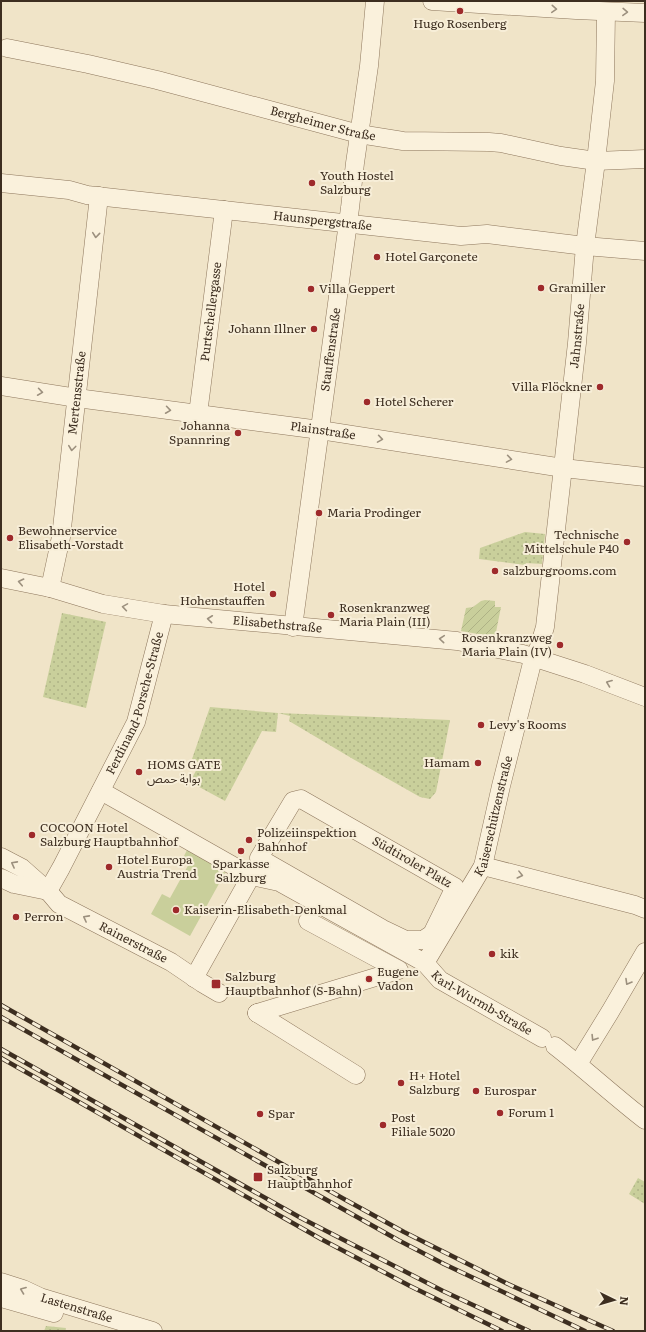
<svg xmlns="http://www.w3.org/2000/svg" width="646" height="1332" viewBox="0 0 646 1332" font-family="Literata,'Noto Sans Arabic',serif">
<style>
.grass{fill:url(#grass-dots)}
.park{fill:#c9cf9b}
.garden{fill:url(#garden-furrows)}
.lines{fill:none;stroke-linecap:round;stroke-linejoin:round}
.minor-casing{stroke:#8d765c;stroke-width:19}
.minor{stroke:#faf1dc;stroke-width:18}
.rail-casing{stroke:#3d2e20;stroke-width:4.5}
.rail{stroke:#f7eed8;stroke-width:3;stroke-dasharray:9;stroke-linecap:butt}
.oneway{stroke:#9c907e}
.poi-dot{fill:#9e2a2b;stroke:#f7eed8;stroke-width:1.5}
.labels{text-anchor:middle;stroke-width:4;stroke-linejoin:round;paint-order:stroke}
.poi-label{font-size:12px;fill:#3d2e20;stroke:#f7eed8;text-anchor:start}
.street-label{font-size:12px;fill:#3d2e20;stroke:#f7eed8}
</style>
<defs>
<pattern id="grass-dots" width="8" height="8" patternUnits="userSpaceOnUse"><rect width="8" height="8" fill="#c9cf9b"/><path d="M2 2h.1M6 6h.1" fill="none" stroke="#aeb285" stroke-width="1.8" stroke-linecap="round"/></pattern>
<pattern id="garden-furrows" width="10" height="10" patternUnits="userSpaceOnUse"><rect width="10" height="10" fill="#c9cf9b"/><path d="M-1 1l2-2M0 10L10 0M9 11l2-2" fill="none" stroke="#aeb285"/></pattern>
</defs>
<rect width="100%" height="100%" fill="#f0e4c8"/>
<g class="grass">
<path d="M525,532L545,534L542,564L526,563L525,565L479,559L480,548Z"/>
<path d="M62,613L106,622L86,708L43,697Z"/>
<path d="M210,707L278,713L450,720L436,792L430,799L420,797L353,759L289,721L290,716L278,713L276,732L262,731L225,801L190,782L200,763L192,759Z"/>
<path d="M638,1178L645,1182V1204L629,1194Z"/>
<path d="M46,1326L66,1328L65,1331H44Z"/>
</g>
<path class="park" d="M187,850L226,871L190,936L151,914L162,894L170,898L190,862L183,858Z"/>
<path class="garden" d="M485,600L495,601V607H501L495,637L461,631L466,608L473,607L481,601Z"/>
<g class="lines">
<defs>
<g id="minor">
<path d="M432,1L576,10L645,13"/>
<path id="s1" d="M7,48L88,64L157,80L359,134L403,141L489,142L501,143L561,156L596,161L645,159"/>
<path id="s2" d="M1,183L69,190L87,195L461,236L487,234L585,246L645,251"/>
<path id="s3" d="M1,386L77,398L320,430L563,468L645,477"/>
<path id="s4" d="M198,414L224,210"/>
<path id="s5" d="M1,578L50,588L103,604L164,614L457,641L523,654L585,674L645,697"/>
<path id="s6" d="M50,588L61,537L99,196"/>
<path id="s7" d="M293,627L350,208L355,163L369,66L375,1"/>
<path id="s8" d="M101,791L251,876L279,882L425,963L440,980L542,1038"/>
<path d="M301,799L455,887L432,934L423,940H406L383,929L259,858L293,801Z"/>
<path id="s9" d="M1,857L22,868L48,891L59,904L171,962L202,983L219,993"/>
<path d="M483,866L635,905L645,909"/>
<path d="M1,878L14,884L48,891"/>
<path id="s10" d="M48,891L61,868L136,722L164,614"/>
<path id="s11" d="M425,963L483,866L501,786L532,663L539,647L545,627L577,343L585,246L596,161L605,81L606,12"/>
<path d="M194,978L251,876"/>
<path d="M257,1013L399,970L308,921"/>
<path d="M257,1013L356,1075"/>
<path d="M555,1046C586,1070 614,1096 645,1120"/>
<path d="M578,1064L610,1012L645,952"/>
<path id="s12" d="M1,1282L23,1289L40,1297L153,1331"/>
<path d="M1,1298L54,1313"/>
</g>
</defs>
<use href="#minor" class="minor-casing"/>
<use href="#minor" class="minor"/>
<defs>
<g id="rail">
<path d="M1,1005L344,1199L404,1232L508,1284L613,1331"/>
<path d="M1,1017L398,1240L444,1264L585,1331"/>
<path d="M1,1049L301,1218L443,1291L529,1331"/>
<path d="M1,1058L321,1239L410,1286L502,1331"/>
</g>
</defs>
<use href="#rail" class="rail-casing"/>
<use href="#rail" class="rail"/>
</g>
<defs><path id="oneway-chevron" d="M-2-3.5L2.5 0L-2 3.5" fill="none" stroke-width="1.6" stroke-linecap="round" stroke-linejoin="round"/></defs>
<g class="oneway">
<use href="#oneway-chevron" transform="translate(554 9) rotate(4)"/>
<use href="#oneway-chevron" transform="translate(625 12) rotate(2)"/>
<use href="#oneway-chevron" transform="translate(96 235) rotate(96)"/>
<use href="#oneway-chevron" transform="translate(40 392) rotate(8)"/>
<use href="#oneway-chevron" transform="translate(168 410) rotate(8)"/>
<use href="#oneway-chevron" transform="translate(380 439) rotate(9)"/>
<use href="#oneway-chevron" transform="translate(72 448) rotate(97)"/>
<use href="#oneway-chevron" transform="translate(509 459) rotate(9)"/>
<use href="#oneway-chevron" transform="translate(21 582) rotate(-168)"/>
<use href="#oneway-chevron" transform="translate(125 607) rotate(-171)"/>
<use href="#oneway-chevron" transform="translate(210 619) rotate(-174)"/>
<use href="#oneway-chevron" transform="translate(442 639) rotate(-175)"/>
<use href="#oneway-chevron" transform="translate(609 683) rotate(-159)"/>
<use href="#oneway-chevron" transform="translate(14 864) rotate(-152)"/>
<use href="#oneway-chevron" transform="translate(520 875) rotate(14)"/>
<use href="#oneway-chevron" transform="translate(86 918) rotate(-152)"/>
<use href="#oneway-chevron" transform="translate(628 982) rotate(120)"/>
<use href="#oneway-chevron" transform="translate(594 1038) rotate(122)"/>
<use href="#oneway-chevron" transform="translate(23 1290) rotate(-159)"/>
</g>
<g class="poi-dot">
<circle cx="460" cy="11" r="4"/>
<circle cx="312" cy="183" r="4"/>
<circle cx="377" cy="257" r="4"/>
<circle cx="541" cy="288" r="4"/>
<circle cx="311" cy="289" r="4"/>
<circle cx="314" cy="329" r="4"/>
<circle cx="600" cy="387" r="4"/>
<circle cx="367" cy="402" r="4"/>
<circle cx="238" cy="433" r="4"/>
<circle cx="319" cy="513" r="4"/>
<circle cx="10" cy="538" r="4"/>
<circle cx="627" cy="542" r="4"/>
<circle cx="495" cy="571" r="4"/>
<circle cx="273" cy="594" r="4"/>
<circle cx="331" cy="615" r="4"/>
<circle cx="560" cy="645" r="4"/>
<circle cx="481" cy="725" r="4"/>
<circle cx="478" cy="763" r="4"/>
<circle cx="139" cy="772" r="4"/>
<circle cx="32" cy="835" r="4"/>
<circle cx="249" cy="840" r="4"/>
<circle cx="241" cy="851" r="4"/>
<circle cx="109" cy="867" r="4"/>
<circle cx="176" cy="910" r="4"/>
<circle cx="16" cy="917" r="4"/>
<circle cx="492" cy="954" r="4"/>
<circle cx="369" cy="979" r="4"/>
<rect x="211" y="979" width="10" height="10" rx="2"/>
<circle cx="401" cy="1083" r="4"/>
<circle cx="476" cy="1091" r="4"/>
<circle cx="500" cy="1113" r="4"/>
<circle cx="260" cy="1114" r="4"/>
<circle cx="383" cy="1125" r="4"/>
<rect x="253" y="1172" width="10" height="10" rx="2"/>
</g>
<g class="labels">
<g class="poi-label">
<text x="460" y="28" text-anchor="middle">Hugo Rosenberg</text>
<text x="320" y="180">Youth Hostel<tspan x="320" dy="14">Salzburg</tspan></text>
<text x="385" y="261">Hotel Garçonete</text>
<text x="549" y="292">Gramiller</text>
<text x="319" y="293">Villa Geppert</text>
<text x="306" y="333" text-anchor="end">Johann Illner</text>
<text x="592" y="391" text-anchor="end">Villa Flöckner</text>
<text x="375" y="406">Hotel Scherer</text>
<text x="230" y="430" text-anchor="end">Johanna<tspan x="230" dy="14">Spannring</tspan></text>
<text x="327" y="517">Maria Prodinger</text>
<text x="18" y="535">Bewohnerservice<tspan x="18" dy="14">Elisabeth-Vorstadt</tspan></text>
<text x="619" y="539" text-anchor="end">Technische<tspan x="619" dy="14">Mittelschule P40</tspan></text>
<text x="503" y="575">salzburgrooms.com</text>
<text x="265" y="591" text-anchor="end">Hotel<tspan x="265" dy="14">Hohenstauffen</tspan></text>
<text x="339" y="612">Rosenkranzweg<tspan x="339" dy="14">Maria Plain (III)</tspan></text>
<text x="552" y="642" text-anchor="end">Rosenkranzweg<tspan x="552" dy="14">Maria Plain (IV)</tspan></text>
<text x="489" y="729">Levy's Rooms</text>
<text x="470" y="767" text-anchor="end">Hamam</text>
<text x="147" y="769">HOMS GATE<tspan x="147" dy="14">بوابة حمص</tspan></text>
<text x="40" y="832">COCOON Hotel<tspan x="40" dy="14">Salzburg Hauptbahnhof</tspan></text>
<text x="257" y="837">Polizeiinspektion<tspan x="257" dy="14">Bahnhof</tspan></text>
<text x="117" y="864">Hotel Europa<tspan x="117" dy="14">Austria Trend</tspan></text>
<text x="241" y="868" text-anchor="middle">Sparkasse<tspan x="241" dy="14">Salzburg</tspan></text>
<text x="184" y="914">Kaiserin-Elisabeth-Denkmal</text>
<text x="24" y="921">Perron</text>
<text x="500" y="958">kik</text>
<text x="377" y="976">Eugene<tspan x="377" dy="14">Vadon</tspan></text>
<text x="225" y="981">Salzburg<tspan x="225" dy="14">Hauptbahnhof (S-Bahn)</tspan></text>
<text x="409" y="1080">H+ Hotel<tspan x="409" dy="14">Salzburg</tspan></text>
<text x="484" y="1095">Eurospar</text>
<text x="508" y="1117">Forum 1</text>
<text x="268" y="1118">Spar</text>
<text x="391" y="1122">Post<tspan x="391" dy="14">Filiale 5020</tspan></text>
<text x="267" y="1174">Salzburg<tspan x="267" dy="14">Hauptbahnhof</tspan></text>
</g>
<g class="street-label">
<text dy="4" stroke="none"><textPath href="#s1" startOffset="325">Bergheimer Straße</textPath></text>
<text dy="4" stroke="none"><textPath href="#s2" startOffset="324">Haunspergstraße</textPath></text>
<text dy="4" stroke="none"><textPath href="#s4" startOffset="103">Purtschellergasse</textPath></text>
<text dy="4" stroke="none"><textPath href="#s11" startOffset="653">Jahnstraße</textPath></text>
<text dy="4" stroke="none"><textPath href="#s7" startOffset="280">Stauffenstraße</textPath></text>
<text dy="4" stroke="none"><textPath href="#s6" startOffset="197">Mertensstraße</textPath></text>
<text dy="4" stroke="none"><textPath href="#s3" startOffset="325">Plainstraße</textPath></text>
<text dy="4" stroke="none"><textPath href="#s5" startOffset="281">Elisabethstraße</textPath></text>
<text dy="4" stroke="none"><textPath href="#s10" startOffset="208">Ferdinand-Porsche-Straße</textPath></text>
<text dy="4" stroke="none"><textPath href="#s11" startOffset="164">Kaiserschützenstraße</textPath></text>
<text transform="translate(412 862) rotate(30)" y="4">Südtiroler Platz</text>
<text dy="4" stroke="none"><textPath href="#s9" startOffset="159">Rainerstraße</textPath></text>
<text dy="4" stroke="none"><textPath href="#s8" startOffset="438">Karl-Wurmb-Straße</textPath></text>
<text dy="4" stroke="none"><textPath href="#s12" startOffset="80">Lastenstraße</textPath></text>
</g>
</g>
<rect width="646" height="1332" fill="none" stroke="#3d2e20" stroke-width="4"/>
<g transform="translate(614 1300) rotate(95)" stroke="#f7eed8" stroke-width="3" paint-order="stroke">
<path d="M0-3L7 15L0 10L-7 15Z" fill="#3d2e20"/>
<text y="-6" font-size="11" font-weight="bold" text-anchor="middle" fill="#3d2e20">N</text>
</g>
</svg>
